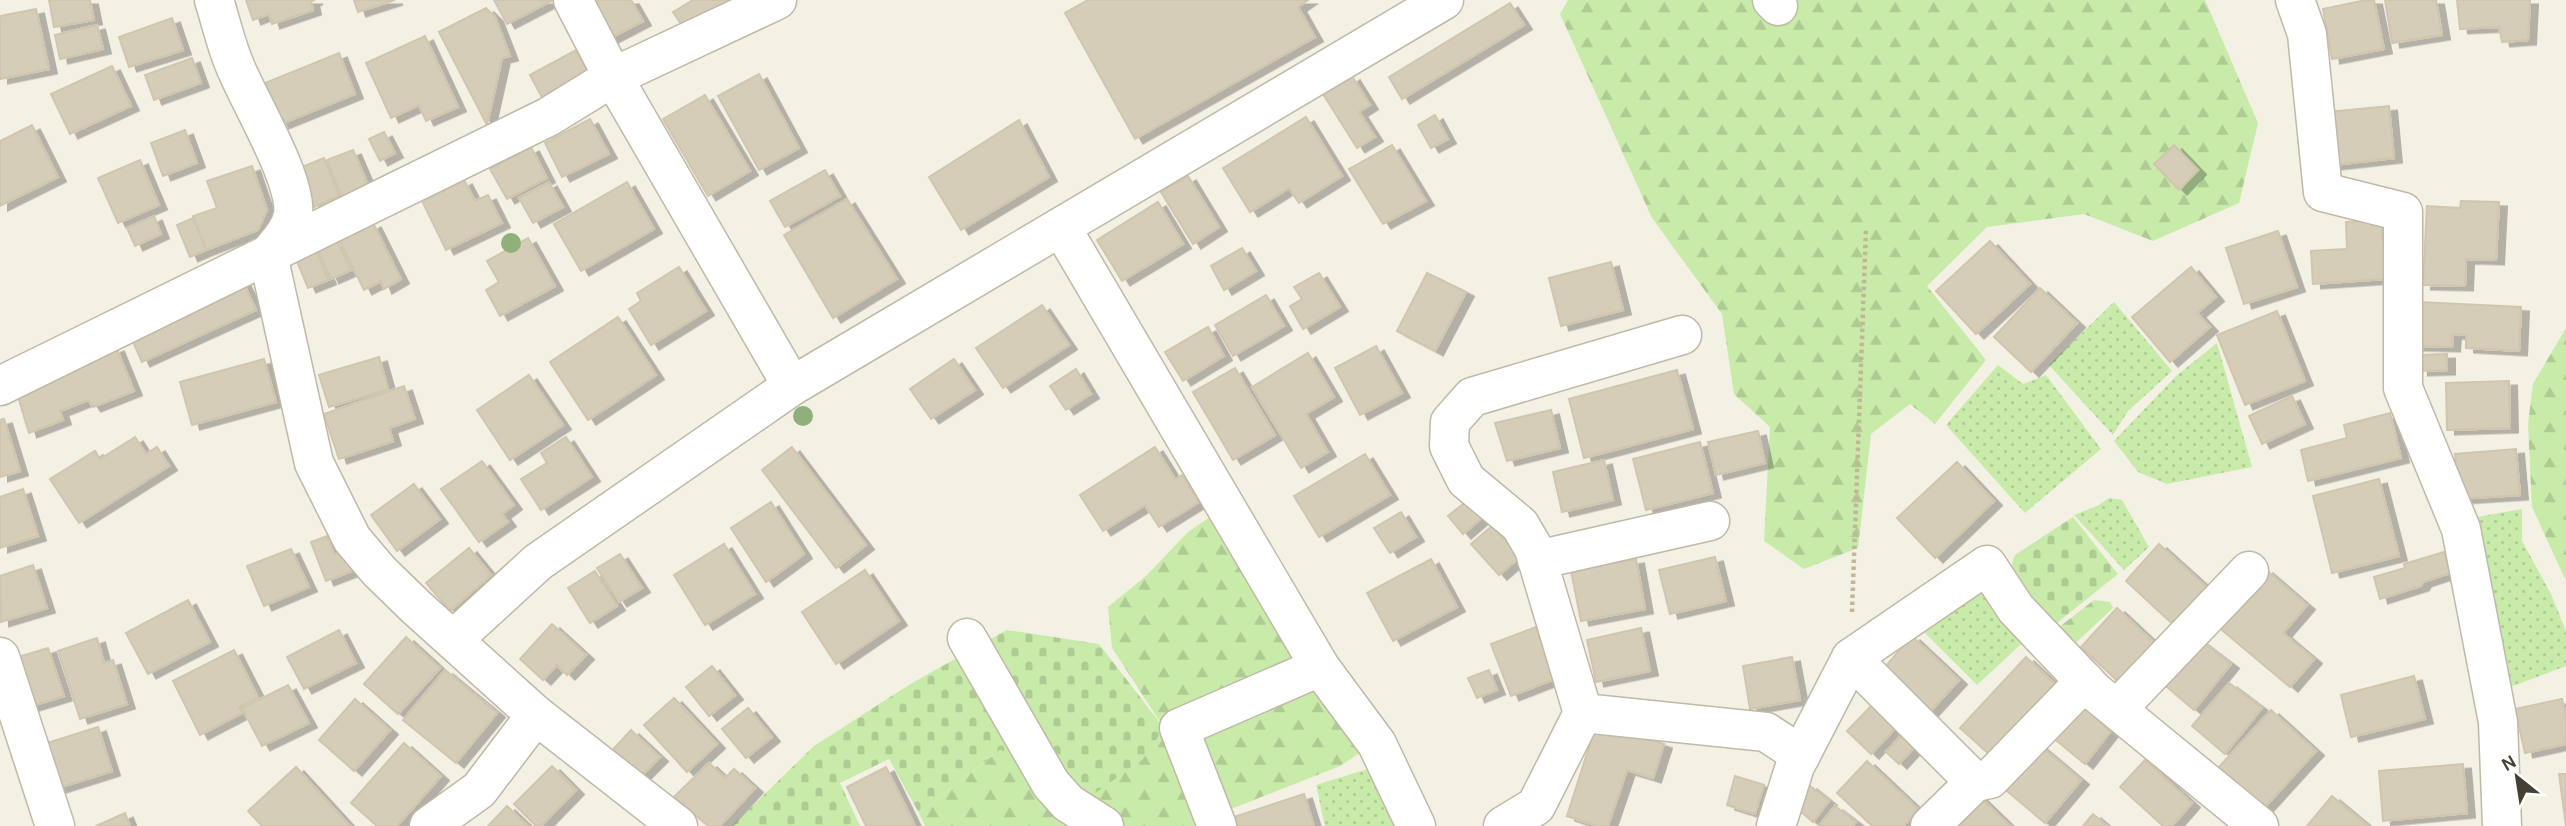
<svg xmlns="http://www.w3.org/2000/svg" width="2566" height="826" viewBox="0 0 2566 826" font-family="Karla,sans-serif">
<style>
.grass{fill:url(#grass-dots)}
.forest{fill:url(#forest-firs)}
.cemetery{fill:url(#cemetery-stones)}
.building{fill:#d6cdb9;stroke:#d1c5ac;stroke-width:2;filter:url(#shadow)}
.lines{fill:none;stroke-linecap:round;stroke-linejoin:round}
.minor-casing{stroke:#bfb9a6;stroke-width:41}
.path{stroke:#c2b697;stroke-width:4.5;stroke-dasharray:3.5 3.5;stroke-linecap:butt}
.minor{stroke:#fff;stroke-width:38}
.tree{fill:#8fb07a}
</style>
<defs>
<pattern id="grass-dots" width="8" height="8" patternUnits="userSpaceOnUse" patternTransform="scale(1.75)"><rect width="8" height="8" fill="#c9ebaa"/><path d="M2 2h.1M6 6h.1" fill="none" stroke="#aecb93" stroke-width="1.8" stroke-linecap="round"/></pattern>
<pattern id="forest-firs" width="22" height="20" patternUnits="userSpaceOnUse" patternTransform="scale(1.75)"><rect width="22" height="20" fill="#c9ebaa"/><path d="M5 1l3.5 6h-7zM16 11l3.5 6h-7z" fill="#aecb93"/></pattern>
<pattern id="cemetery-stones" width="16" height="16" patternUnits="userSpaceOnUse" patternTransform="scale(1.75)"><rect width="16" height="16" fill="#c9ebaa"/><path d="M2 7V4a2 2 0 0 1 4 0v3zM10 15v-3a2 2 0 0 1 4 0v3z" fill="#aecb93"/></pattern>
<filter id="shadow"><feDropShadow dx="8" dy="4.5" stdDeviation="0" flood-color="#0004"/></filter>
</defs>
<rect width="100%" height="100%" fill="#f3f0e4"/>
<g class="grass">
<path d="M2114,302L2172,371L2128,411L2113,435L2049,365Z"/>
<path d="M2217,343L2252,467L2167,484L2138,472L2114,441L2176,376Z"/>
<path d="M1998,365L2023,384L2046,375L2101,449L2025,513L1946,425Z"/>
<path d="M2109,498L2122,500L2149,547L2124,570L2074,515L2099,505Z"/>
<path d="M2522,509V541L2551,594L2566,631V666L2508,688L2466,519Z"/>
<path d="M1973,589L2001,599L2031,635L1977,685L1921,629Z"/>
<path d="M1371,768L1401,826H1325L1316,785Z"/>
</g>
<g class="forest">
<path d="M1568,0H2205L2258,123L2239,203L2153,241L2084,214L1987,227L1927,286L1986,360L1935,424L1910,404L1871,434L1858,548L1804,569L1764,541L1770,427L1734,394L1722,314L1652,218L1560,14Z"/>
<path d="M2566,328V581L2532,507L2528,424L2533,384Z"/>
<path d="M1213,515L1350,725L1358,754L1340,766L1216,815L1217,826H925L919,813L1000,750L1021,757L1164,728L1112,648L1108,607L1146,576L1188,532Z"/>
<path d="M2094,600L2110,602L2113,608L2067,651L2058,628Z"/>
</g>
<g class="cemetery">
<path d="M2073,517L2118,574L2052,627L2008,575L2015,555Z"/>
<path d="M1007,630L1099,644L1164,728L1143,759L1087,799L1021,757L1000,750L919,813L889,759L840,783L860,826H732L814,746L912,683Z"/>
</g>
<g class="building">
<path d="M49,0H90L94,20L54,27Z"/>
<path d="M246,0H315L311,1L313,10L272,24L269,14L253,20Z"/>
<path d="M354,0H395L358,12Z"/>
<path d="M494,0H553L507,24Z"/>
<path d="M582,0H631L643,21L603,42Z"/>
<path d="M693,0H734L685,30L673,12Z"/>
<path d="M1088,0H1308L1298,7L1315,37L1135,139L1065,13Z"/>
<path d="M2366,0H2374L2384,49L2332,59L2323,9Z"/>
<path d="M2385,0H2436L2442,35L2392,43Z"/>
<path d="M2457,0H2530L2528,40L2502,42L2499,27L2460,29Z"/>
<path d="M1510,3L1524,25L1402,99L1389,77Z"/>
<path d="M486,8L495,17L510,56L502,58L487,125L439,32Z"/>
<path d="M36,9L49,69L0,79V16Z"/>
<path d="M172,18L183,50L129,67L119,37Z"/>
<path d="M97,25L103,49L60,59L55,35Z"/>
<path d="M425,36L458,107L426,121L419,105L391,118L366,63Z"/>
<path d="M576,50L593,82L547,107L530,75Z"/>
<path d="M339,53L355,94L281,124L265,83Z"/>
<path d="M192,58L201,83L154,100L145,75Z"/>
<path d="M112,66L131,106L70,134L51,94Z"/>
<path d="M759,74L799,148L759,170L718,96Z"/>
<path d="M1352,76L1370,105L1359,112L1375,137L1357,148L1323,94Z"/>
<path d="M705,95L750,171L708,196L663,119Z"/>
<path d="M2389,106L2394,158L2334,165L2329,112Z"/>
<path d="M1435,115L1448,139L1431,148L1418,125Z"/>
<path d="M1306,117L1342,176L1299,203L1289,188L1250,212L1223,168Z"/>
<path d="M590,119L609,154L562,177L545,143Z"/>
<path d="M1019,120L1049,177L961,230L929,177Z"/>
<path d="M32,125L58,177L0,206V141Z"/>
<path d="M185,130L197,163L163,176L151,143Z"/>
<path d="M384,132L395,153L380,161L369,139Z"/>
<path d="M1392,145L1426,201L1383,224L1349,169Z"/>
<path d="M2174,145L2198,170L2179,190L2154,164Z"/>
<path d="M531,147L547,178L507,199L490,169Z"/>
<path d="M353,150L369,187L342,198L327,160Z"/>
<path d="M324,158L339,196L314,207L297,169Z"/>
<path d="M140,160L159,205L118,223L98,178Z"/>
<path d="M252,166L267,210L258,230L206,250L193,216L217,208L207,181Z"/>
<path d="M825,170L840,196L785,227L770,201Z"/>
<path d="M1188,176L1219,227L1193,244L1161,192Z"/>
<path d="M464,180L475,201L488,195L502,223L446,250L422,201Z"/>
<path d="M549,182L563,207L533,223L519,198Z"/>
<path d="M627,182L654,229L581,271L554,224Z"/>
<path d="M847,199L897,279L833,318L784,235Z"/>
<path d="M2461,201L2499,202L2496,260L2466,259L2465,286L2423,285L2427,206L2460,208Z"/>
<path d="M1158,202L1183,244L1122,281L1097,240Z"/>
<path d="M154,216L161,234L135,246L127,228Z"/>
<path d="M193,218L206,250L190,257L177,225Z"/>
<path d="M2382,220L2385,279L2313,284L2311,251L2347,249L2346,222Z"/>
<path d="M373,223L401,279L384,289L381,281L364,290L339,240Z"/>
<path d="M2278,231L2297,287L2244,304L2226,248Z"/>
<path d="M528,238L555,286L500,316L486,290L499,282L487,261Z"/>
<path d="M337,241L351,270L331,279L318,250Z"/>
<path d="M1990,241L2030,284L1976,334L1936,291Z"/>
<path d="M1242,248L1256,271L1224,290L1211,266Z"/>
<path d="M316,250L328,280L308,288L296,259Z"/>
<path d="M1611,262L1623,310L1561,326L1549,278Z"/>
<path d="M679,267L706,311L651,345L629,309L641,301L637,293Z"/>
<path d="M2191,267L2216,297L2197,313L2210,327L2170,362L2132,317Z"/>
<path d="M1319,273L1340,307L1303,329L1290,306L1302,299L1294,287Z"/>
<path d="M1427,273L1466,292L1435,351L1397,331Z"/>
<path d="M242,280L256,310L142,362L128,331Z"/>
<path d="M2040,288L2077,323L2031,372L1994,337Z"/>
<path d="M1266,295L1284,326L1233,356L1215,325Z"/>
<path d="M2418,302L2521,307L2519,351L2466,348V335L2453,334L2452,347L2416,346Z"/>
<path d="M1042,305L1069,345L1003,388L976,348Z"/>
<path d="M2277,311L2305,381L2245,405L2217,335Z"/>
<path d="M618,317L656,375L588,420L550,362Z"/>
<path d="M1208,327L1224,356L1183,381L1165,352Z"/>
<path d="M1376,346L1402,393L1360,415L1335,368Z"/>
<path d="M116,347L134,391L93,407L88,400L60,411L63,420L29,433L16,390Z"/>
<path d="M1308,353L1334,397L1306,414L1328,452L1301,468L1252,387Z"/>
<path d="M2447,354V370L2420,371L2419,355Z"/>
<path d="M379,357L388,389L329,407L319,375Z"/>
<path d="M264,359L276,402L192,425L180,382Z"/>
<path d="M954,359L975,390L931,419L910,389Z"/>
<path d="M1235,368L1275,435L1233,460L1193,392Z"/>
<path d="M1076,369L1091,394L1066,410L1050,386Z"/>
<path d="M1677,370L1693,429L1584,458L1569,399Z"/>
<path d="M529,375L563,425L510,460L477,410Z"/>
<path d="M2509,381L2510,428L2447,430L2446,383Z"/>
<path d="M404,386L415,419L389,428L393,441L339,459L324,414Z"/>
<path d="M2292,396L2305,424L2262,444L2249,416Z"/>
<path d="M1551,410L1560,448L1507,461L1495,423Z"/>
<path d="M2390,413L2401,458L2308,481L2301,450L2347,438L2344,425Z"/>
<path d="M4,419L20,471L0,477V420Z"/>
<path d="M1758,431L1765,463L1716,475L1708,442Z"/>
<path d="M135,437L146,454L157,447L169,466L79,523L50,479L95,451L100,459Z"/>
<path d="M566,437L592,477L541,510L521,479L547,463L541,453Z"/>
<path d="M1700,442L1713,493L1646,510L1633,459Z"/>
<path d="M792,447L866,545L836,568L762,470Z"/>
<path d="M1155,447L1175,479L1182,475L1199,502L1159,527L1145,505L1103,531L1080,495Z"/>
<path d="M2516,449L2520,495L2459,499L2455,454Z"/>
<path d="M1365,454L1390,495L1319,537L1294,496Z"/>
<path d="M1604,460L1613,500L1562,512L1553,472Z"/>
<path d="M482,461L514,505L502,514L508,522L479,542L441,489Z"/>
<path d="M1957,462L1994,501L1935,558L1897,518Z"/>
<path d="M2379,479L2399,556L2332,573L2313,496Z"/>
<path d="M414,484L440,519L397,551L371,515Z"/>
<path d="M23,489L38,536L0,548V497Z"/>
<path d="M1468,500L1483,517L1463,534L1448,516Z"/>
<path d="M771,502L804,554L766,582L731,528Z"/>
<path d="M1401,512L1416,537L1390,553L1374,528Z"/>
<path d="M1492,526L1520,557L1499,575L1471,544Z"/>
<path d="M327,536L334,555L348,549L355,570L326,581L311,542Z"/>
<path d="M724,544L755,594L705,625L674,575Z"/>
<path d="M2159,544L2212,592L2178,629L2126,581Z"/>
<path d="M469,548L491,575L450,611L426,583Z"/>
<path d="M291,549L309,587L264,606L247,566Z"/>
<path d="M2444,552L2450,573L2423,582L2421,586L2380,599L2374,577L2405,568L2404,564Z"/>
<path d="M620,554L642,588L619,602L597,568Z"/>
<path d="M1715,557L1726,601L1670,614L1659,570Z"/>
<path d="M1431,559L1457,607L1393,641L1367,593Z"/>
<path d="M1636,559L1645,609L1581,621L1571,571Z"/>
<path d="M33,565L47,608L1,622L0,576Z"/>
<path d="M2265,569L2307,605L2283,633L2314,659L2290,687L2217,626Z"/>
<path d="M865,570L899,621L836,664L802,612Z"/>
<path d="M595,571L617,606L590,623L568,588Z"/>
<path d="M188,600L210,642L148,674L126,633Z"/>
<path d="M2117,608L2161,649L2124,687L2081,647Z"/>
<path d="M552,624L586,655L567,675L557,665L543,680L520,659Z"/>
<path d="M1536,627L1555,679L1511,696L1491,644Z"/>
<path d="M1641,628L1650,671L1596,682L1587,640Z"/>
<path d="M339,630L356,663L304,689L287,657Z"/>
<path d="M1912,636L1959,680L1925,717L1878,675Z"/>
<path d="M406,637L440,668L398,714L364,684Z"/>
<path d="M97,638L104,663L113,660L127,704L80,719L58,651Z"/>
<path d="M2198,639L2231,664L2194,710L2161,682Z"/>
<path d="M48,648L64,696L28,707L12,659Z"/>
<path d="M234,650L258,697L239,707L242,713L200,735L173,681Z"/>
<path d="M1792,657L1800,700L1750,709L1743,666Z"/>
<path d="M2026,657L2055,684L1990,755L1960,728Z"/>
<path d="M712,666L735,695L709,716L686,687Z"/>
<path d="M445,670L497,713L456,763L403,720Z"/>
<path d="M1489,670L1497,690L1477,698L1468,678Z"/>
<path d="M2414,676L2425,719L2351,737L2341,695Z"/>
<path d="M2229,683L2262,708L2225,754L2192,726Z"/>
<path d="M288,685L309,723L262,746L242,708Z"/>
<path d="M674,698L717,744L687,772L644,725Z"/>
<path d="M355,699L390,730L354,771L319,740Z"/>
<path d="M1878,699L1902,721L1871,754L1847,731Z"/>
<path d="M2562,699L2566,715V744L2525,753L2515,709Z"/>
<path d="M2083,703L2110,732L2085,764L2052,737Z"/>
<path d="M748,708L772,737L746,758L722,729Z"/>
<path d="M2271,710L2316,751L2264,808L2219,767Z"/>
<path d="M1597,722L1664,744L1653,778L1627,770L1608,826H1597L1567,816Z"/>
<path d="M98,727L112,771L52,790L38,746Z"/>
<path d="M1907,729L1920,741L1899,764L1886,752Z"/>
<path d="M631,730L660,757L637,780L609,754Z"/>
<path d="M404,743L441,776L397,826H377L351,803Z"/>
<path d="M2038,744L2081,780L2045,823L2002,787Z"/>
<path d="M2145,760L2192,803L2172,826H2163L2120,787Z"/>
<path d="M1867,761L1919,810L1903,826H1872L1837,793Z"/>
<path d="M709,763L725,778L734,769L755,788L720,826H708L674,797Z"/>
<path d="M2463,764L2467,813L2383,821L2379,771Z"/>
<path d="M552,766L576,790L541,826H536L514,804Z"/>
<path d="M296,767L350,826H262L248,811Z"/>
<path d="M886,767L915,826H866L847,787Z"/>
<path d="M2559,774H2566V826Z"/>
<path d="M1735,776L1764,785L1755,814L1727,805Z"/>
<path d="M1809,785L1829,801L1813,822L1793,805Z"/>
<path d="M1976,793L2010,826H1944Z"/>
<path d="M1304,794L1314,826H1230L1228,819Z"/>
<path d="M2332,796L2368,826H2307Z"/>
<path d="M507,806L528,826H488Z"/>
<path d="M1835,806L1856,822L1853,826H1819Z"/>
<path d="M125,813L130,826H96Z"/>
<path d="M2093,814L2107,826H2083Z"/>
</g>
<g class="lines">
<defs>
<g id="minor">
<path d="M214,0C221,22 226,45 235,66C249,101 298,181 293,215C290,231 278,243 268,255L314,463L352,539L379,571L416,607L536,715L678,826"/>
<path d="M573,0L613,77L777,0"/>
<path d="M1772,0L1778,6"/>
<path d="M2295,0L2307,34L2323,192L2403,212V388L2461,529L2498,722L2502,826"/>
<path d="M1061,227L1320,667L1377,744L1416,826"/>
<path d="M1682,335L1472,397L1450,422L1449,446L1466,480L1520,525L1534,549L1583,713L1766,732L1801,755"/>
<path d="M0,386L548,117L613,77L792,386"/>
<path d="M1537,560L1710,521"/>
<path d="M967,638L1051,784L1068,803L1104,826"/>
<path d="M454,639L538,562L792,386L1444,0"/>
<path d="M0,657L55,826"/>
<path d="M1851,658L1975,782L1930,826"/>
<path d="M2117,709L2249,571"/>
<path d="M1975,782L1990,779L2085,681"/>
<path d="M429,826L479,790L536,715"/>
<path d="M1217,826L1179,728L1320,667"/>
<path d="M1503,826L1536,806L1583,713"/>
<path d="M1776,826L1795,766L1851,658L1987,565L2016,609L2094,691L2259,826"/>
</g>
</defs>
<use href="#minor" class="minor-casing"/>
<path class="path" d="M1852,612L1866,229"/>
<use href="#minor" class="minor"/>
</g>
<g class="tree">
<circle cx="511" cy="243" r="10"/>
<circle cx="803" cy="416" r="10"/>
</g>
<g transform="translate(2517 777) rotate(330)" stroke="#ffffff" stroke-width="5" paint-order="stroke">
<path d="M0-5L12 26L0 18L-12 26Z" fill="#464034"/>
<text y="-10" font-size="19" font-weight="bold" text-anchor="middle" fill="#464034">N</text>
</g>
</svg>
